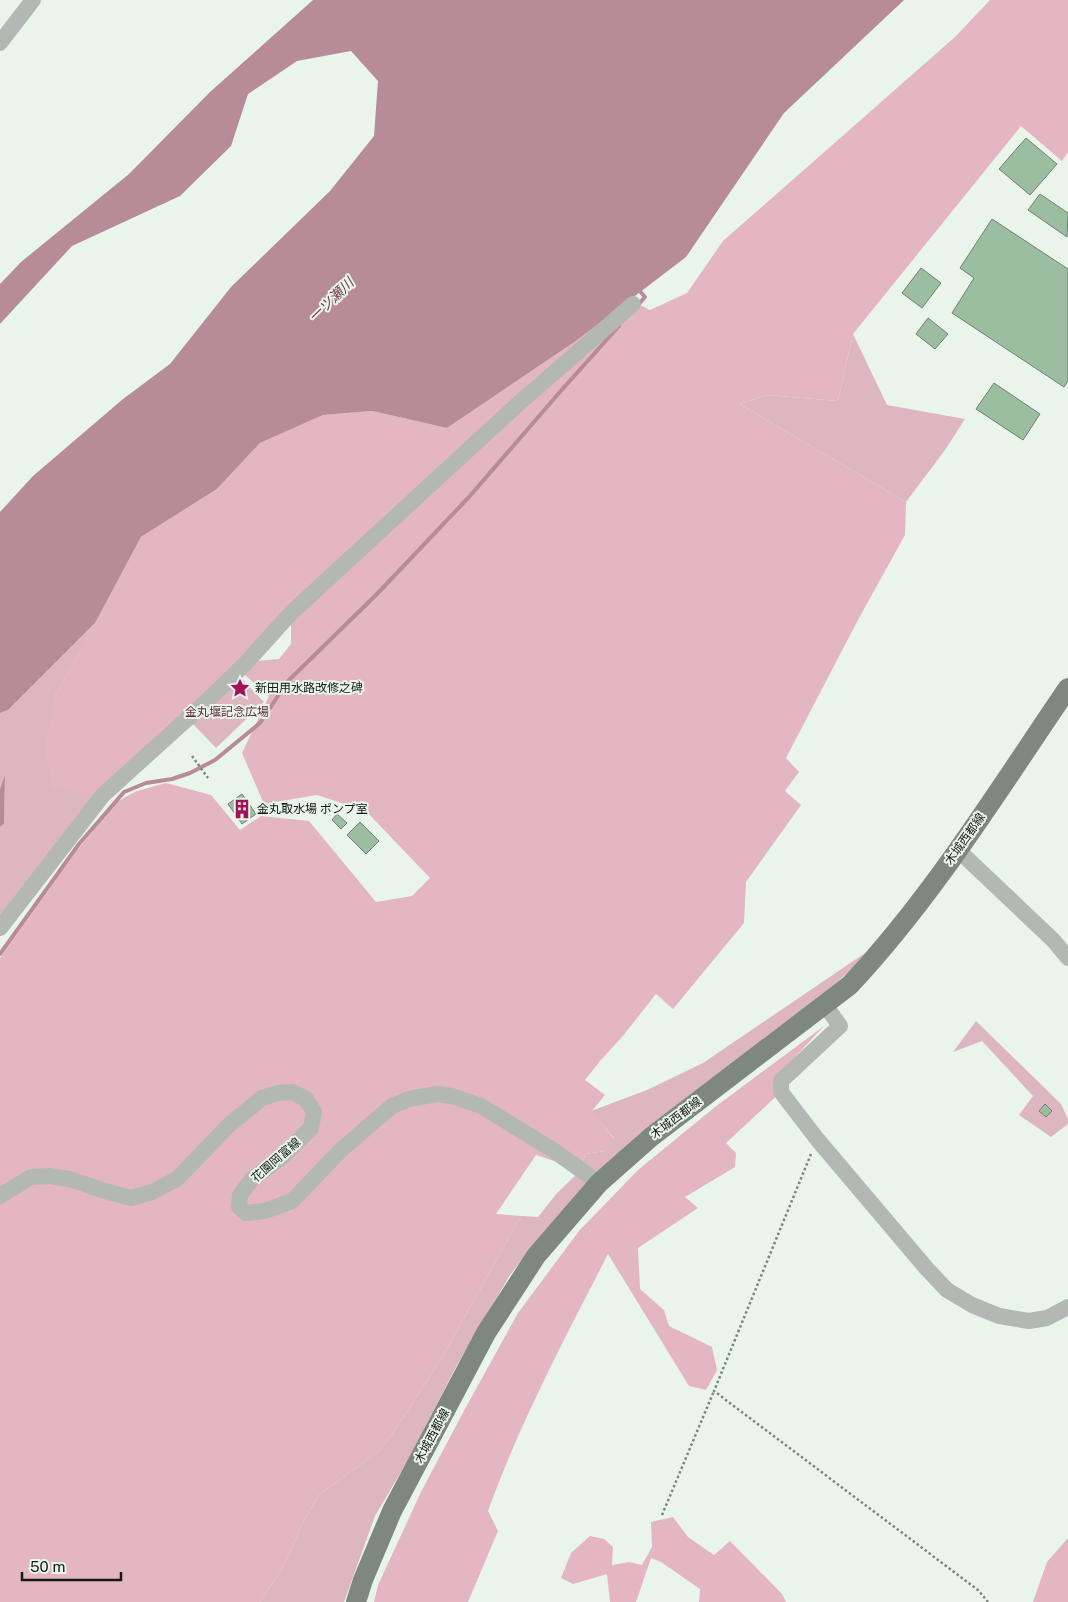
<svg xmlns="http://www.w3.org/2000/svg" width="1068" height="1602" viewBox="0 0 1068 1602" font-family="'Public Sans','Noto Sans JP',sans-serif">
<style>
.green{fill:#deb6c1}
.forest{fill:#e4b5c2}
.water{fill:#b88b98}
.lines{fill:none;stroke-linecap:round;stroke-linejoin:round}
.stream{stroke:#b88b98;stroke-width:4}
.building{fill:#9bbea0;stroke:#737e75}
.path{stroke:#7d857e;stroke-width:2.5;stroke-dasharray:2.5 2.5;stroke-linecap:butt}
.minor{stroke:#b3b8b4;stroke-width:16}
.major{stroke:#7f8880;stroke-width:20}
.labels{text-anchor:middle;stroke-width:4;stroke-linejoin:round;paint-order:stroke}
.poi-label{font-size:12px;fill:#151915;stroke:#e9f5eb;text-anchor:start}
.park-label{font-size:12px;fill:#62293d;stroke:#e9f5eb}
.street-label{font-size:12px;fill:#151915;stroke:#e9f5eb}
.water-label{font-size:14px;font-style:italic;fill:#71364a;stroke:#e9f5eb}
</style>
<rect width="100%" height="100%" fill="#e9f5eb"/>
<g class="green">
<path d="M853,334L887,405L965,419L945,450L906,502L740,404L767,395L838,401Z"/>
<path d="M95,623L54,698L103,795L0,928V827L4,824L5,777L0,789V713L8,710Z"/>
<path d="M239,676L264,702L216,748L191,722Z"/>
<path d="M865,953L850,971L831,987L639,1134L591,1178L526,1254L510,1275L457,1365L408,1460L375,1516L344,1602H260L284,1566L303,1522L319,1495L378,1452L393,1433L442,1358L521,1216L538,1217L557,1193L581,1170L585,1154L605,1151L614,1138L591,1111L647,1090L703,1063Z"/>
<path d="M976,1021L1061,1104L1068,1119V1124L1051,1137L1019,1115L1033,1096L982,1041L953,1052Z"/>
</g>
<g class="forest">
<path d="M990,0H1068V152L1062,161L1021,126L853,334L838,401L767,395L740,404L906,502L905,535L859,618L786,758L799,772L785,791L801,805L746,882L744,923L673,1009L656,994L622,1037L600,1061L585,1080L605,1095L592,1111L614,1139L605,1151L585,1154L581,1170L536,1155L496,1214L521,1216L442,1358L393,1433L378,1452L319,1495L303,1522L284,1566L260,1602H0V958L75,853L116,802L137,791L166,783L211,795L240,830L261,816L309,821L376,902L412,896L430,878L366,811L317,795L264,804L242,753L269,696L245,675L257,661L279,659L291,644V614L103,795L52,789L45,749L54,698L141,537L217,489L260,443L323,415L372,411L447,428L576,341L630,300L650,310L687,293L723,241L955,37Z"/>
<path d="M824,1026L796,1056L781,1092L726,1143L736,1153L735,1167L685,1197L698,1208L638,1248L640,1289L664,1310L669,1326L712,1347L717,1370L706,1390L689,1386L608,1254C565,1338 520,1422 488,1511L498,1531L468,1602H374L378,1585L421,1492L466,1407L518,1313L579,1231L638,1170L715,1107Z"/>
<path d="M673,1517L688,1537L714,1555L730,1541L782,1594L786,1602H699L700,1589L661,1562L651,1558L636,1602H610L607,1574L573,1584L561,1578L571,1553L590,1536L604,1539L613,1547L612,1565L629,1562L642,1565L652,1547L651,1522Z"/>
<path d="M1068,1538V1602H1033L1047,1562Z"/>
</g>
<g class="water">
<path d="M313,0H904L784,113L686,257L576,341L447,428L372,411L323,415L260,443L217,489L141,537L95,623L8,710L0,713V512L33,476L123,399L170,364L231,287L330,191L374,136L378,81L351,51L297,61L248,94L231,146L180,196L72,246L0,324V284L21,262L129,174L210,92Z"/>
<path d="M5,775L4,824L0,827V789Z"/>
</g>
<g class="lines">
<g class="stream">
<path d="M638,289L645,297L639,304"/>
<path d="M0,954L79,844L124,792L146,783L172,779L190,773L215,760L260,723L288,681L377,594L469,497L559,393L619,326"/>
</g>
</g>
<g class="building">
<path d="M1026,138L1057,164L1030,195L999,169Z"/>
<path d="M1040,194L1068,213L1067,237L1028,210Z"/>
<path d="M992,219L1068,269V381L1064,387L952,313L974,278L960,268Z"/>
<path d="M921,268L941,283L922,308L902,293Z"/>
<path d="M928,318L948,334L935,349L916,334Z"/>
<path d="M994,383L1040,414L1023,440L976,409Z"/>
<path d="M242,794L256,814L242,824L228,804Z"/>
<path d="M337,814L347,823L341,829L332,820Z"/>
<path d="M360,822L379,841L366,854L347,835Z"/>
<path d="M1045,1104L1052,1111L1046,1117L1039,1111Z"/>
</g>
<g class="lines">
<g class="path">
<path d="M192,756L208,778"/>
<path d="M811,1154L714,1391L978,1590L988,1602"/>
<path d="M662,1515L714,1391"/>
</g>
<g class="minor">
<path d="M0,43L33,0"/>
<path d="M958,850L1053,940L1068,958"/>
<path d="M0,928L103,795L208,700L245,664L291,613L518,404L633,304"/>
<path d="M825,1005L840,1026L781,1081V1092L817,1139L927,1269L947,1290L972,1305L999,1316L1029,1321L1047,1318L1068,1307"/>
<path d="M0,1196L31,1177L49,1176L70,1179L105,1191L131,1198L152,1192L177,1179L229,1125L262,1098L278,1093L292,1092L306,1099L314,1112L311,1128L283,1156L252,1179L240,1195L239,1207L246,1213L265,1211L292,1201L341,1150L392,1106L409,1099L437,1094L452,1096L481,1106L553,1150L599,1183"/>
</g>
<path class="major" d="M356,1602L363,1580L392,1511L486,1333L536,1256L599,1183L651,1137L850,985C934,895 999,789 1068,688"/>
</g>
<defs>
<symbol id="sight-bare" viewBox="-9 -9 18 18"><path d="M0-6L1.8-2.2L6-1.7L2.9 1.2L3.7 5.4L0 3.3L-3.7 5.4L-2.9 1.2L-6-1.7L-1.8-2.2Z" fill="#a31257" stroke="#e9f5eb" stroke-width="2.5" paint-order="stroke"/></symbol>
<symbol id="building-bare" viewBox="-9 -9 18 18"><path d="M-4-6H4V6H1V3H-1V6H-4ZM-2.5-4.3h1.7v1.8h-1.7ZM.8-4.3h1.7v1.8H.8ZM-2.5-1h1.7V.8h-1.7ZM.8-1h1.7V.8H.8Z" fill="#a31257" stroke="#e9f5eb" stroke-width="2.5" paint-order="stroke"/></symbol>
</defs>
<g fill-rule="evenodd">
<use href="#sight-bare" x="226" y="674" width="28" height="28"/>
<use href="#building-bare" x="228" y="795" width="28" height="28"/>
</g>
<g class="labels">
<g class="poi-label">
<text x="255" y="692">新田用水路改修之碑</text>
<text x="257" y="813">金丸取水場 ポンプ室</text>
</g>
<g class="park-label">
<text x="227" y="716">金丸堰記念広場</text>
</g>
<g class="street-label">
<text transform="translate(965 839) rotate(-55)" y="4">木城西都線</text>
<text transform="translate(676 1118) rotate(-37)" y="4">木城西都線</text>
<text transform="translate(276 1160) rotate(-41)" y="4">花園岡富線</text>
<text transform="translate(432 1436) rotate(-62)" y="4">木城西都線</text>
</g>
<g class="water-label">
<text transform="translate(331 300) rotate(-44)" y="5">一ツ瀬川</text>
</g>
</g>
<path d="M22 1572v8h99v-8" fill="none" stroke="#151915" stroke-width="2.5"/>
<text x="30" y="1572" font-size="15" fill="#151915" stroke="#e9f5eb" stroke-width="4" paint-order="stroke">50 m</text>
</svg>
